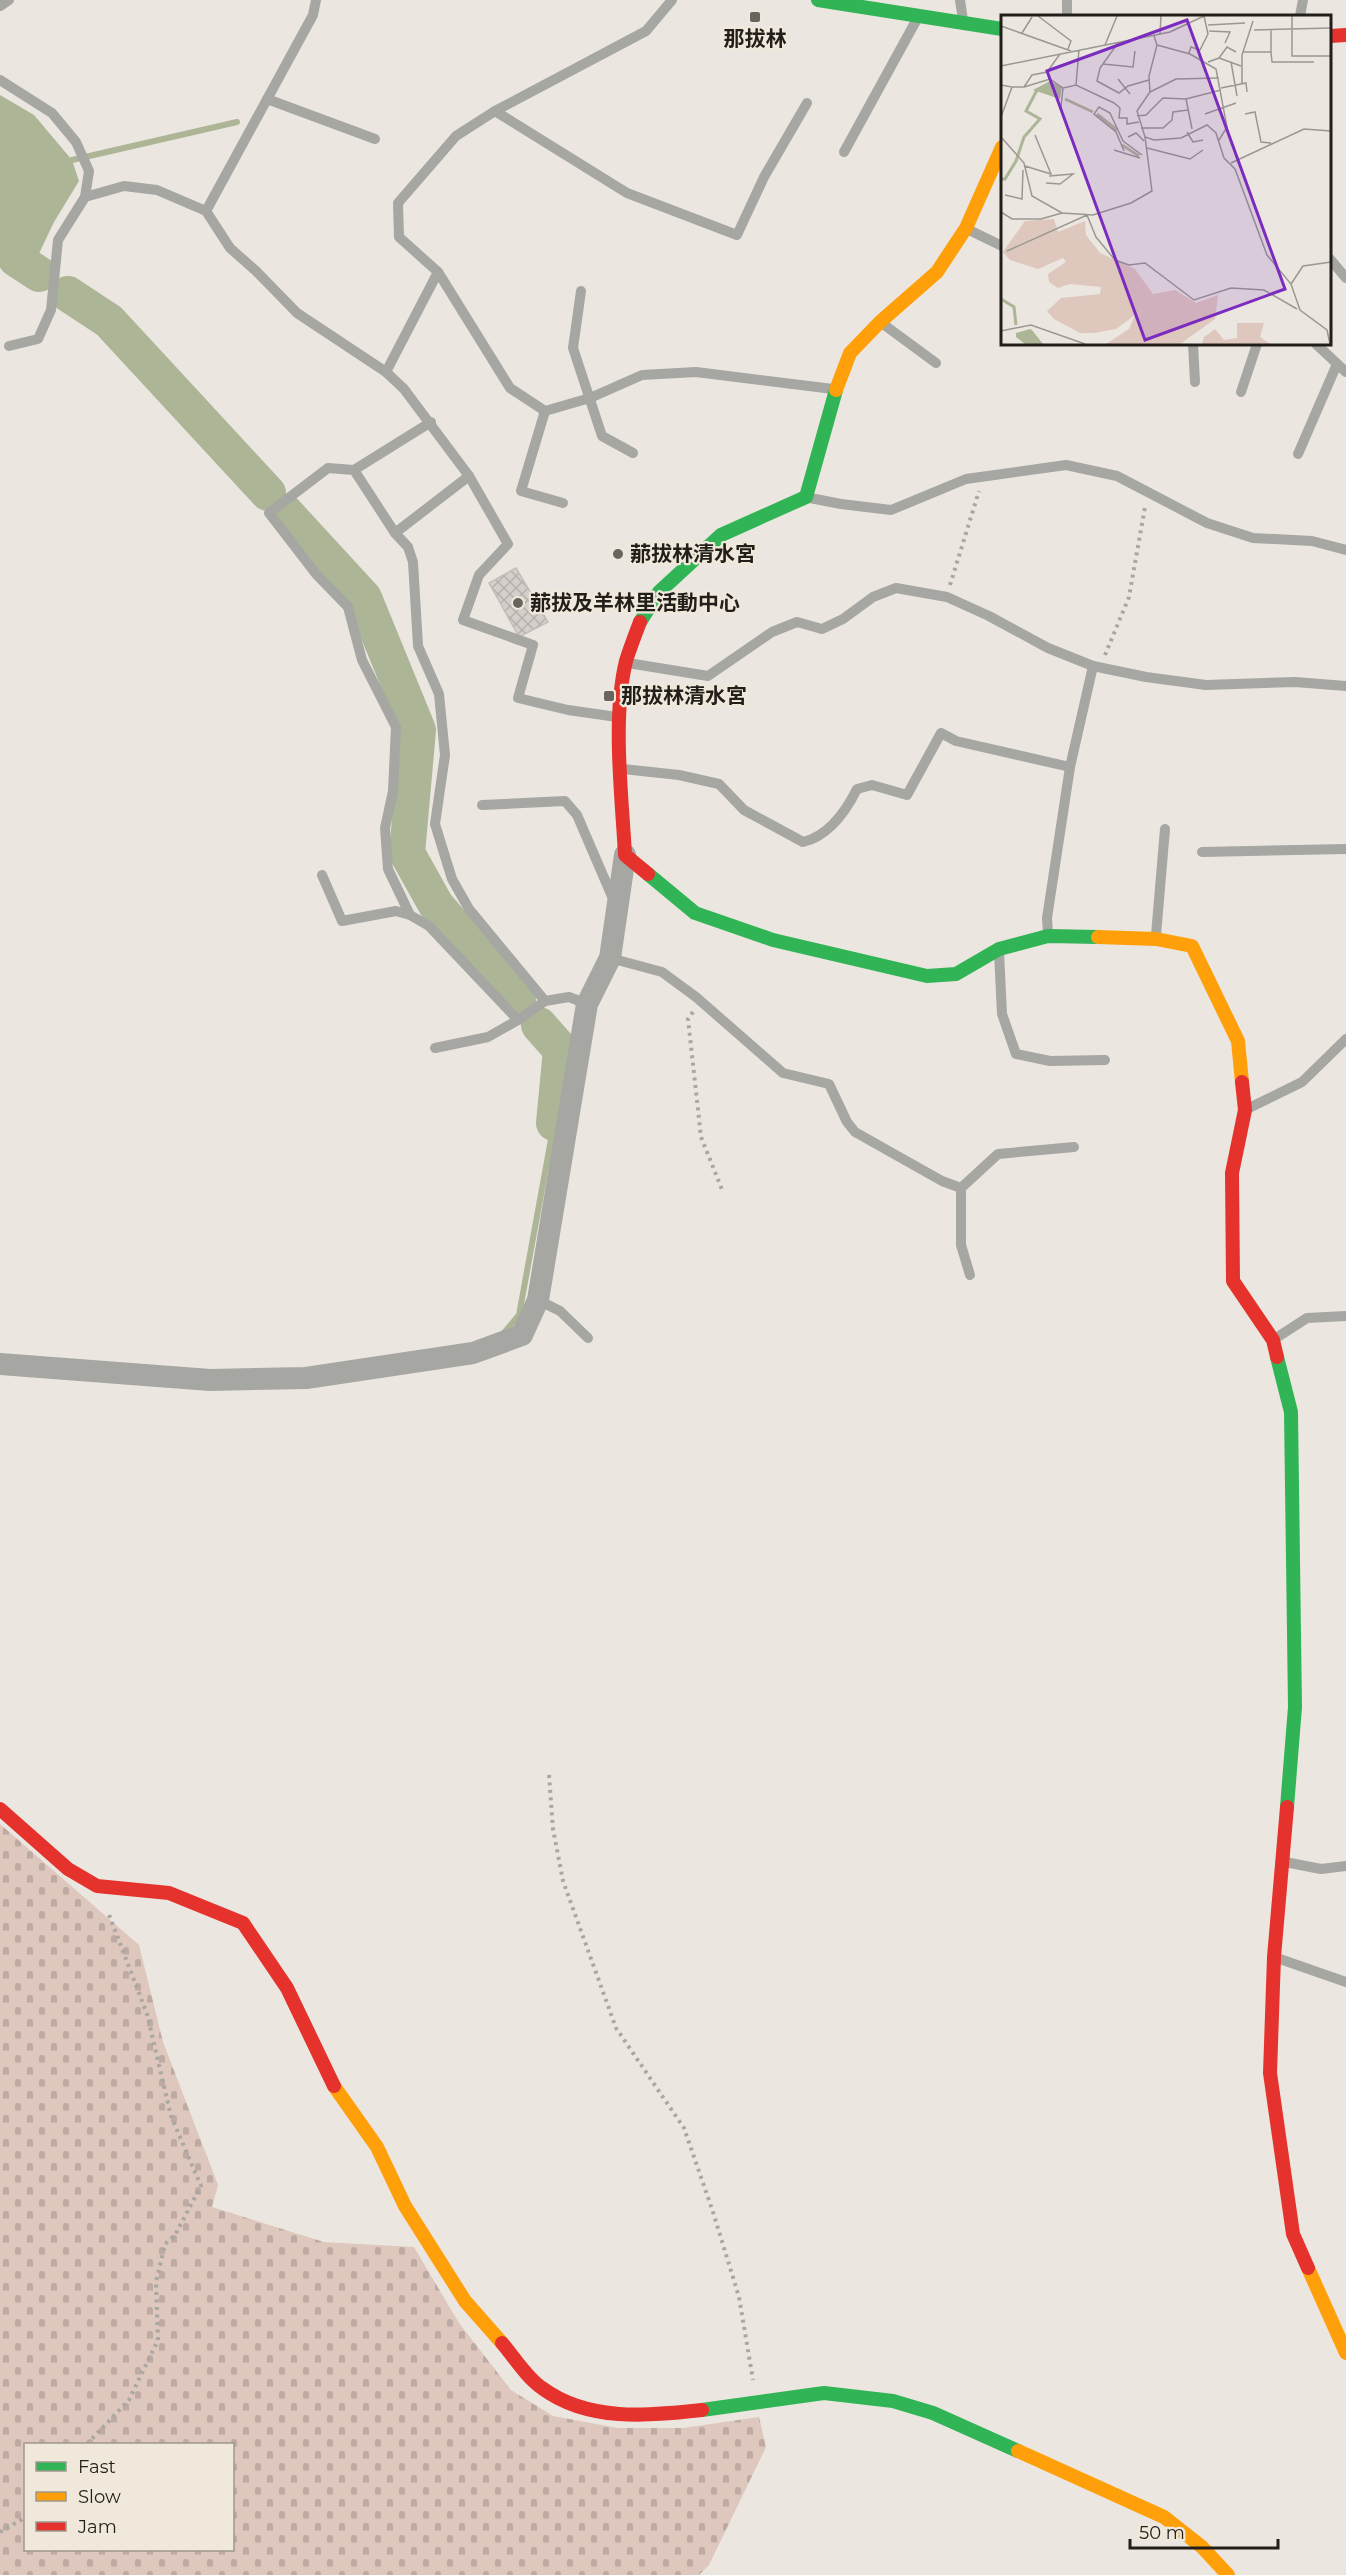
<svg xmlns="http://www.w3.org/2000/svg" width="1346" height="2575" viewBox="0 0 1346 2575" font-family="Montserrat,'Noto Sans TC',sans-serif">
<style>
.cemetery{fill:url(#cemetery-stones);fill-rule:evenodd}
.water{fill:#adb597}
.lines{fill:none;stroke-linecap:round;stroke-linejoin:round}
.stream{stroke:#adb597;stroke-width:6}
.river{stroke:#adb597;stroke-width:36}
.building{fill:url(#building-cross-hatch);stroke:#c2beb9;stroke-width:1.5}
.path{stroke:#a9a7a4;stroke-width:4;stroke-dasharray:3 4.5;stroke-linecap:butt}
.lane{stroke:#a6a6a3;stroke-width:10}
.street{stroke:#a6a6a3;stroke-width:22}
.fast{stroke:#30b455;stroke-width:14}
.slow{stroke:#ff9f0a;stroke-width:14}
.jam{stroke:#e5322d;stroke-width:14}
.poi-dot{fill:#68655f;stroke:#f0e8db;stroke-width:2}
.labels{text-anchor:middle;stroke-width:4.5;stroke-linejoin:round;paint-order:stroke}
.poi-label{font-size:21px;font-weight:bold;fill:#221f1a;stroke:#f0e8db;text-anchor:start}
.inset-river{fill:none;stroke:#adb597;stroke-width:3}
.inset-road{fill:none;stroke:#9b9791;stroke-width:1.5}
.view{fill:#7b2cbf;fill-opacity:0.15;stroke:#7b2cbf;stroke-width:3}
.inset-edge{fill:none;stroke:#221f1a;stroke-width:3}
</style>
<defs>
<pattern id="cemetery-stones" width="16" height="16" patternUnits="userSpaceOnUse" patternTransform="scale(1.5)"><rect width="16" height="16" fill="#dec7bd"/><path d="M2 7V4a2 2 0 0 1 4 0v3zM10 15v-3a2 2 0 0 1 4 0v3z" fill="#beaaa2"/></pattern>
<pattern id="building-cross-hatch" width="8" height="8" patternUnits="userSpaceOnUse" patternTransform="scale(1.5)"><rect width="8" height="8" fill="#d4cfca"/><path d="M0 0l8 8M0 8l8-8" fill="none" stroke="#b6b1ad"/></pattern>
</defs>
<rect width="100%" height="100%" fill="#ebe7e0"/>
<path class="cemetery" d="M0,1824L139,1945L163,2042L218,2185L212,2207L324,2242L414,2247L459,2323L511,2390L553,2416L618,2428H683L759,2417L766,2447L709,2565L699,2575H0ZM26,2444H232V2550H26Z"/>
<path class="water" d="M0,95L34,115L72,160L79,181L54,222L26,281L0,266Z"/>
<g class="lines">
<g class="stream">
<path d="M72,160L237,122"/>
<path d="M503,1334L519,1315L554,1123"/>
</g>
<g class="river">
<path d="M0,229L16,259L39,274"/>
<path d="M68,294L109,321L268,493"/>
<path d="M285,512L364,598L418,730L407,853L436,905L518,1000"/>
<path d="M539,1025L561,1050L554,1123"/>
</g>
</g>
<path class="building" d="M516,568L548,622L519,637L489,583Z"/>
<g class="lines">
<g class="path">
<path d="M950,585L979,491"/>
<path d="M1105,655L1129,597L1145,507"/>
<path d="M693,1012L688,1019L701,1137L723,1192"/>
<path d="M549,1775L553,1829L563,1881L616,2028L684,2128L713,2212L739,2297L753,2380"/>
<path d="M87,2444L129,2400L158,2340L156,2282L165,2244L175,2235L201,2186L171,2116L147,2014L108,1912"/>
<path d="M0,2532L26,2517"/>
</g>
<g class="lane">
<path d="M672,0L646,31L495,111L456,136L398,203L399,237L438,272L510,388L545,411L590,398L642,375L696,372L833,389"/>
<path d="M960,0L963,20"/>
<path d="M1067,0V16"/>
<path d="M0,6L9,0"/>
<path d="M1300,16L1303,0"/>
<path d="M0,80L52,113L76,142L89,171L85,197"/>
<path d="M267,99L375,139"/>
<path d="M495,111L627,193L737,235L764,177L807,103"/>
<path d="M844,152L917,19"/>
<path d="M206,211L313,15L316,0"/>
<path d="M969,230L1002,246"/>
<path d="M1330,259L1346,278"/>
<path d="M581,291L573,348L602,436L633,453"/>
<path d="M883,324L936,363"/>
<path d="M1193,344L1195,382"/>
<path d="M1316,344L1346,372"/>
<path d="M9,346L38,339L51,310L58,240L85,197L124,186L157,190L206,211L230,248L256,271L297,313L386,372L404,389L469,476L508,544L479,575L463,620L533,645L518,698L568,710L617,717"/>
<path d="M386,372L438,272"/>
<path d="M1241,392L1257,344"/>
<path d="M545,411L521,491L563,503"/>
<path d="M1298,454L1337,364"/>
<path d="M354,470L431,422"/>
<path d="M810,498L841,504L891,510L966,479L1066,465L1117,476L1207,523L1253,538L1312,541L1346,550"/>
<path d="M395,533L469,476"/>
<path d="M628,663L708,676L772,632L797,622L822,629L843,619L873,597L896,588L947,597L989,616L1048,648L1093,666L1146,677L1206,685L1295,682L1346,686"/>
<path d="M623,769L679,775L719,784L744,810L803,842C829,836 846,811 857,789L872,785L907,795L941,733L956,741L1070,767"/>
<path d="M482,805L565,801L577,815L614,901"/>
<path d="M1202,852L1346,849"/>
<path d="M322,875L342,921L396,911L410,915L429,926L518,1020"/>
<path d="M410,915L388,869L385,828L393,791L396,727L362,660L348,607L316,574L269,513L328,468L354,470L395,533L408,547L413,562L418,646L439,694L445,755L435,824L452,879L469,909L545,1001"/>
<path d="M1048,934L1047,918L1070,767L1093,666"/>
<path d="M1156,935L1165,829"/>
<path d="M999,952L1002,1014L1016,1054L1050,1061L1105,1060"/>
<path d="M610,958L662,972L696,997L783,1073L829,1084L847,1122L855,1132L942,1181L961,1188L998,1154L1074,1147"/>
<path d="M435,1048L488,1037L518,1020L545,1001L569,997L587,1004"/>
<path d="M1249,1108L1302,1082L1346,1039"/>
<path d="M961,1188V1245L970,1275"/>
<path d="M538,1300L560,1311L588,1338"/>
<path d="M1276,1338L1307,1318L1346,1316"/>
<path d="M1285,1862L1321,1869L1346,1866"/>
<path d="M1277,1958L1346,1982"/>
</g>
<path class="street" d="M0,1364L210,1380L306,1378L473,1353L522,1335L538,1300L587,1004L610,958L625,855"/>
<g class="fast">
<path d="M818,0L1002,29"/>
<path d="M640,622L659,592L721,535L806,497L836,390"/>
<path d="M648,874L695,913L773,940L927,976L956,974L999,949L1048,936L1098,937"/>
<path d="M1277,1357L1291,1412L1295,1707L1287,1807"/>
<path d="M702,2410L824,2393L893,2401L933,2413L1018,2451"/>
</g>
<g class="slow">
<path d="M836,390L850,353L880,322L937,272L966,228L1002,147"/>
<path d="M1098,937L1156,939L1192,946L1238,1041L1242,1082"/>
<path d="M334,2086L377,2147L405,2206L465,2301L502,2343"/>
<path d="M1308,2268L1346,2353"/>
<path d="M1018,2451L1164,2517L1202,2547L1228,2575"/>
</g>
<g class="jam">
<path d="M1330,36L1346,35"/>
<path d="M640,622C635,635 630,648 626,661C612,718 622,797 625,855L648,874"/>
<path d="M1242,1082L1245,1110L1232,1173L1233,1281L1273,1340L1277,1357"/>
<path d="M1287,1807L1274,1957L1270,2073L1293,2234L1308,2268"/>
<path d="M0,1809L68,1869L97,1886L169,1893L243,1923L287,1988L334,2086"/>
<path d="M502,2343C514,2357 527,2378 542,2388C588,2422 648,2416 702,2410"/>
</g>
</g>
<g class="poi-dot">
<rect x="749" y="11" width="12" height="12" rx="3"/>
<circle cx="618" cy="554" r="6"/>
<circle cx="518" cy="603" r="6"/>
<rect x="603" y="690" width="12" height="12" rx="3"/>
</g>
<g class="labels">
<g class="poi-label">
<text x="755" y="46" text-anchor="middle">那拔林</text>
<text x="630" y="561">𦰡拔林清水宮</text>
<text x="530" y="610">𦰡拔及羊林里活動中心</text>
<text x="621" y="703">那拔林清水宮</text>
</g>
</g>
<g transform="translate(1001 15)">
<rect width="330" height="330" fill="#ebe7e0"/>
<path d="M236,308H263L259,322L269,329H201L203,322L214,314L223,325L236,323Z" fill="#dec7bd"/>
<path d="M53,204L57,217L84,206L85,220L99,238L134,254L152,279L174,275L195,288L217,280L214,304L179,329H105L128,314L134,300L115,314L93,318H79L53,304L46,296L60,283L99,279L100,272L69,269L57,273L48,267L47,259L65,247L62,243L37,254L9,245L2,237L24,206Z" fill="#dec7bd"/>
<path d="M49,66L61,72L59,84L32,75ZM29,314L31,315L42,329H24L15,322V318Z" fill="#adb597"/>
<path class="inset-river" d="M64,84L92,97M96,99L116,115M121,130L138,141M0,164H4L15,146L23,122L39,104L25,96L36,75M0,284L13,292L15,310"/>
<path class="inset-road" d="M37,1L70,26L67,34M291,1V41H330M207,10L244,8M0,11L70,36M253,15L330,13M208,16L229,17L224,28M21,18L31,2M159,19L160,1M153,21L156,30L148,61L149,77L136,96L144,122L153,125L180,123L206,110L215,118L223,143L234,154L266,240L290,269L299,295L326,315L329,329M117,28L99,53L96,66L118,78L127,71L148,65M104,30L116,1M156,30L189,39L215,54L226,112L218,125M242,37H270V15M270,37L271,47H313M188,38L190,32L199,35L207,19L203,1M218,43L240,51M207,47L218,43L226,32L235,37M230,47L236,81M102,49L132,52L134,36M0,51L169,17L203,1M117,64L129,79M241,68V40L252,6M0,70L11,72L0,102M75,70L78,35M11,72H23L31,60L46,57L59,39M23,72L49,64L62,73M220,73L245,68L246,77M149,77L175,64L218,63M185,84L191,114M60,92L62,73L75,70L113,88L119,93L118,103H126V109L138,107M204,99L235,88M244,99L254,97L260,127L270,128M136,101L145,100L162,83L185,84L220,75M140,113H162L171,105L172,97L187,95M186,117L192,127L202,125M0,122L23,148L31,181L61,198L92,200L130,188L151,176L144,122M127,122L135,118L143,126M146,133L189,144L202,135M113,135L139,143M123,136L115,117L93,99L98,92L109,98L122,126L141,140M230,148L303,114L330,116M24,151L50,159L34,120M45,168L59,169L72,159L48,161M4,180L21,184L22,155M0,197L11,204H40L61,198M6,236L86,200L95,222L114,245L128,250L144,248L193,285L230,273L263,275L296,294M290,269L302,251L330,247M0,316L30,310L84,329"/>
<path class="view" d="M186,5L284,274L144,325L46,56Z"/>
<rect width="330" height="330" class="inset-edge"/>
</g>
<rect x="24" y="2443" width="210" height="108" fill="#f0e8db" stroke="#9e988e" stroke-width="1.5"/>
<rect x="36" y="2462" width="30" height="9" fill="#30b455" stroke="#9e988e" stroke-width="1.5"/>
<text x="78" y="2473" font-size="18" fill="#221f1a">Fast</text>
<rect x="36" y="2492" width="30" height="9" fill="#ff9f0a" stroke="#9e988e" stroke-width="1.5"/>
<text x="78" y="2503" font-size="18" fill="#221f1a">Slow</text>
<rect x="36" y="2522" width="30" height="9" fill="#e5322d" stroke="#9e988e" stroke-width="1.5"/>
<text x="78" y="2533" font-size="18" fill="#221f1a">Jam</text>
<path d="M1130 2539v9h148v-9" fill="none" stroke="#221f1a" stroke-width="3"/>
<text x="1139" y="2539" font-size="18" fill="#221f1a" stroke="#f0e8db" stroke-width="4.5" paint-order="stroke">50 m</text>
</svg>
